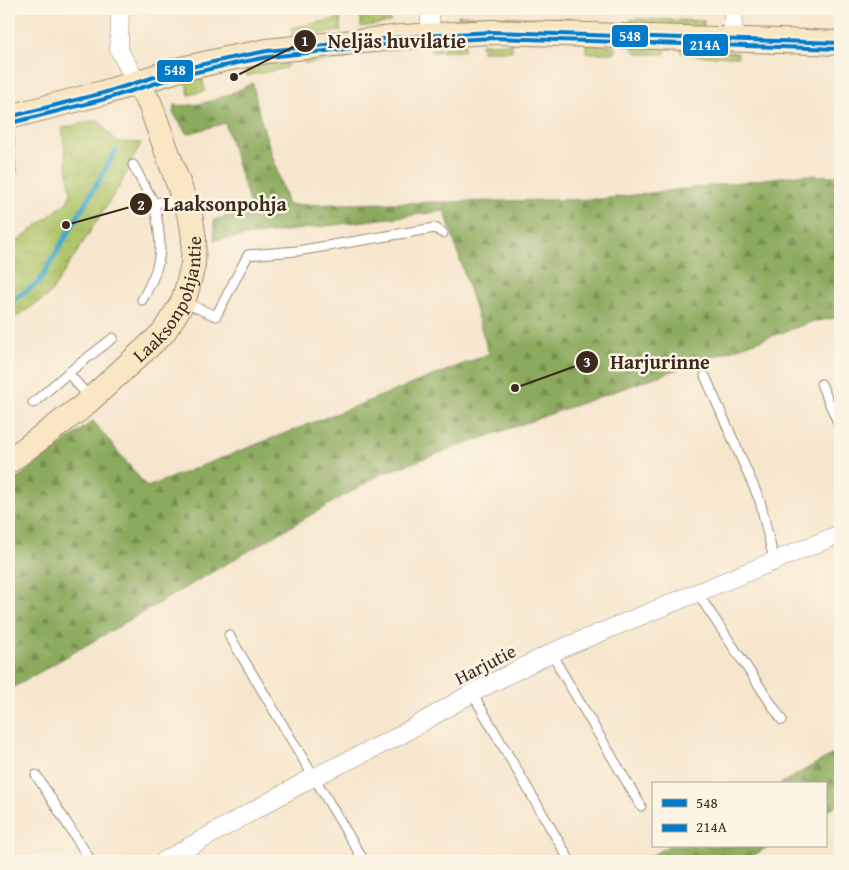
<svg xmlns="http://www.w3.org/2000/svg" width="849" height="870" viewBox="0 0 849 870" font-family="'Gentium Book Plus',serif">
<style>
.grass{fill:url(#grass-dots);stroke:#757844}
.forest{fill:url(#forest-firs);stroke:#636a3e}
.park{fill:url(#park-crowns);stroke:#757844}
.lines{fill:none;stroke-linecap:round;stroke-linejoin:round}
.stream{stroke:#47acc7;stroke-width:5.5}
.lane-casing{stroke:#988876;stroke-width:11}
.street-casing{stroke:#988876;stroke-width:19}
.secondary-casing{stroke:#988876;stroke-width:26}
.lane{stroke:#fff;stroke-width:9}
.street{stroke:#fff;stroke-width:18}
.secondary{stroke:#f9e7c3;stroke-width:24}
.bus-1-casing{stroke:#fcf5e5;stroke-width:8}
.bus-2-casing{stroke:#fcf5e5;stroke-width:8}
.bus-1{stroke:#007ac9;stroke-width:4}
.bus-2{stroke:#007ac9;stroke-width:4}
.labels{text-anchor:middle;stroke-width:5;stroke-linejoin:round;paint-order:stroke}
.street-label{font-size:19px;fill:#3b2a1e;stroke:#fcf5e5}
.leader{fill:none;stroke:#3b2a1e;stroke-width:2}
.callout-dot{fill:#3b2a1e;stroke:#fcf5e5;stroke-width:2}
.mark-label{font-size:15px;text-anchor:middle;font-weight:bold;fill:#fff}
.callout-label{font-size:20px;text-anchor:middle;font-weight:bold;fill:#3b2a1e;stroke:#fcf5e5;stroke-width:5;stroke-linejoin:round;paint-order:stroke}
.line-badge{stroke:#fcf5e5;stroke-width:2}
.badge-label{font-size:14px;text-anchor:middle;font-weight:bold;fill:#fff}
</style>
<defs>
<pattern id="grass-dots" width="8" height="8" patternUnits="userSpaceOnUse" patternTransform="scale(1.25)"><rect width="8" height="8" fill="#afc569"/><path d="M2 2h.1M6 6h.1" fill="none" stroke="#97a95b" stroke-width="1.8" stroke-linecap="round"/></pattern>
<pattern id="forest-firs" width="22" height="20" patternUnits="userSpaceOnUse" patternTransform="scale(1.25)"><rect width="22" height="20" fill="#8baa5d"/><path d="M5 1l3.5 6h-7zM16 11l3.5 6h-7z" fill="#738b4c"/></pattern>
<pattern id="park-crowns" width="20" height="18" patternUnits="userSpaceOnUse" patternTransform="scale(1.25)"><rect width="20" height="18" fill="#afc569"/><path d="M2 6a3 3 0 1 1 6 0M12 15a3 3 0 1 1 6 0" fill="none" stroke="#97a95b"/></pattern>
</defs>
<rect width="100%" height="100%" fill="#fcf5e5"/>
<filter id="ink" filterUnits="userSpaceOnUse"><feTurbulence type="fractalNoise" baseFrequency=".02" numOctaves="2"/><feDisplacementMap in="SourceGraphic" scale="10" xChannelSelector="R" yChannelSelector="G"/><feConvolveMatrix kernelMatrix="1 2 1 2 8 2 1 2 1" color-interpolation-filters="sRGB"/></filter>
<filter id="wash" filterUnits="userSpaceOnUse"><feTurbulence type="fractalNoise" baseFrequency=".0096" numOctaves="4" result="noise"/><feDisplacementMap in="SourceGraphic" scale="20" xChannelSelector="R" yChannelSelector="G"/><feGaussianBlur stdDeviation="1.12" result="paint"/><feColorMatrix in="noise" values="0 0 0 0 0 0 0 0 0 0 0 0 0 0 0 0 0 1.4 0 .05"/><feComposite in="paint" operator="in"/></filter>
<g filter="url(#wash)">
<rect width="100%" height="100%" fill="#f6e6cd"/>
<g class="grass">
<path d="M361,15H389L391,22L361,27Z"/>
<path d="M458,15L573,19V24L458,23Z"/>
<path d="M340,18L341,31L292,38L291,28Z"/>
<path d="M631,19L704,21V28L629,26Z"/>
<path d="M512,43V51H482L481,44Z"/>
<path d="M465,44L464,51L431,52V49Z"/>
<path d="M586,44L615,46L617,49L615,53H586Z"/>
<path d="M634,45L666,47L665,54H638L632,49Z"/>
<path d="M681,48L738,53V57L699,56L681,53Z"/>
<path d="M346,53L347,59L305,64L303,58Z"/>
<path d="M285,60L288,66L286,68L247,76L245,68Z"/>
<path d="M202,76L205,91L189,95L186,81Z"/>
</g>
<g class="forest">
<path d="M253,83L259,114L288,205L602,199L798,175L840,176V317L812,322L383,473L9,690V484L93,421L147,487L489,354L445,211L214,240V220L251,208L225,123L187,134L173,113L174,105C203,108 228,95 253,83Z"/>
<path d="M840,750V803L825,812V784H780Z"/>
<path d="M668,846H769L745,861H642Z"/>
</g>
<path class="park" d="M98,120L116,142L141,143L120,185L50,294L9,322V248L67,202L71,193L62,128Z"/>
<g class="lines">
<path class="stream" d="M9,303L39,282L116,151"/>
</g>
</g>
<g filter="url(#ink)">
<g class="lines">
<defs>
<g id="lane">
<path d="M9,133L11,173"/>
<path d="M133,165L154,203"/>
<path d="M142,300C164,262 163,245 154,203L184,199"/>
<path d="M183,302L216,316L248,255L297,251L435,228L443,233"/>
<path d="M705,376L760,501L774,560"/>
<path d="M821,384L840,427"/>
<path d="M91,399L68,373L113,338"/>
<path d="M33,403L68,373"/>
<path d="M698,594L782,720"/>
<path d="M229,635L364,861"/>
<path d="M553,652L560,669L641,806"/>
<path d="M472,693L570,861"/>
<path d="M36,775L91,861"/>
<path d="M9,853L15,861"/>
</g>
<g id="street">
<path d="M120,9L119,50L137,83"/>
<path d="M430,34V9"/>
<path d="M733,38V9"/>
<path d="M164,861L308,780L397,737L472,693L553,652L840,534"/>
</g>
<g id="secondary">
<path d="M9,117L103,93L177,70L231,58L267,51L402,37L492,32L840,43"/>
<path id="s1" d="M9,461L82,407L163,333L183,302L188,285L193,265L194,238L191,219L150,104L137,83"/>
</g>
</defs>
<use href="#lane" class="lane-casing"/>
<use href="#street" class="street-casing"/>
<use href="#secondary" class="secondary-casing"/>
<use href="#lane" class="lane"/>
<use href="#street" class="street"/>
<use href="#secondary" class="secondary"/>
<defs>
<path id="bus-1" d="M9,117L103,93L177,70L231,58L267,51L402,37L492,32L840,43"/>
<path id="bus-2" d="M11,123L105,99L179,76L232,64L268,57L402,43L492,38L840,49"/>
</defs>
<use href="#bus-1" class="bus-1-casing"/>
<use href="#bus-2" class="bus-2-casing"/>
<use href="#bus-1" class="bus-1"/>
<use href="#bus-2" class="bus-2"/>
</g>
</g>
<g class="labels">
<g class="street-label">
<text dy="7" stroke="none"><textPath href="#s1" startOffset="234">Laaksonpohjantie</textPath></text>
<text transform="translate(485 664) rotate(-27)" y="7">Harjutie</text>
</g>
</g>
<path class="leader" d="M234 77L305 41M66 225L141 204M515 388L587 362"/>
<g class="callout-dot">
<circle cx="234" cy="77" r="5"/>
<circle cx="66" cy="225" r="5"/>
<circle cx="515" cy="388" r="5"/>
<circle cx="305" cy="41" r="12"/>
<circle cx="141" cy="204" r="12"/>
<circle cx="587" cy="362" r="12"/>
</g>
<g class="mark-label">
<text x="305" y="46">1</text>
<text x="141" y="210">2</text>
<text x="587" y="367">3</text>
</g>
<g class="callout-label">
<text x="397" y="48">Neljäs huvilatie</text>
<text x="225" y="211">Laaksonpohja</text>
<text x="660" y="369">Harjurinne</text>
</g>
<g class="line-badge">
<rect x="611" y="24" width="38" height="24" rx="5" fill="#007ac9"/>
<rect x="682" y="33" width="47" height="24" rx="5" fill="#007ac9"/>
<rect x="156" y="59" width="38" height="24" rx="5" fill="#007ac9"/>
</g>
<g class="badge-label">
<text x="630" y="41">548</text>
<text x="705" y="50">214A</text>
<text x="175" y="75">548</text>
</g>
<rect width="849" height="870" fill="none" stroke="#fcf5e5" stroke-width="30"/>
<rect x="652" y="782" width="175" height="65" fill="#fcf5e5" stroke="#afa495"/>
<rect x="662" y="799" width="25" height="8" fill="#007ac9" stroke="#afa495"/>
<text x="696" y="808" font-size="15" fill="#3b2a1e">548</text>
<rect x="662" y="824" width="25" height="8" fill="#007ac9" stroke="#afa495"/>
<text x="696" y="832" font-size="15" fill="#3b2a1e">214A</text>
</svg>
